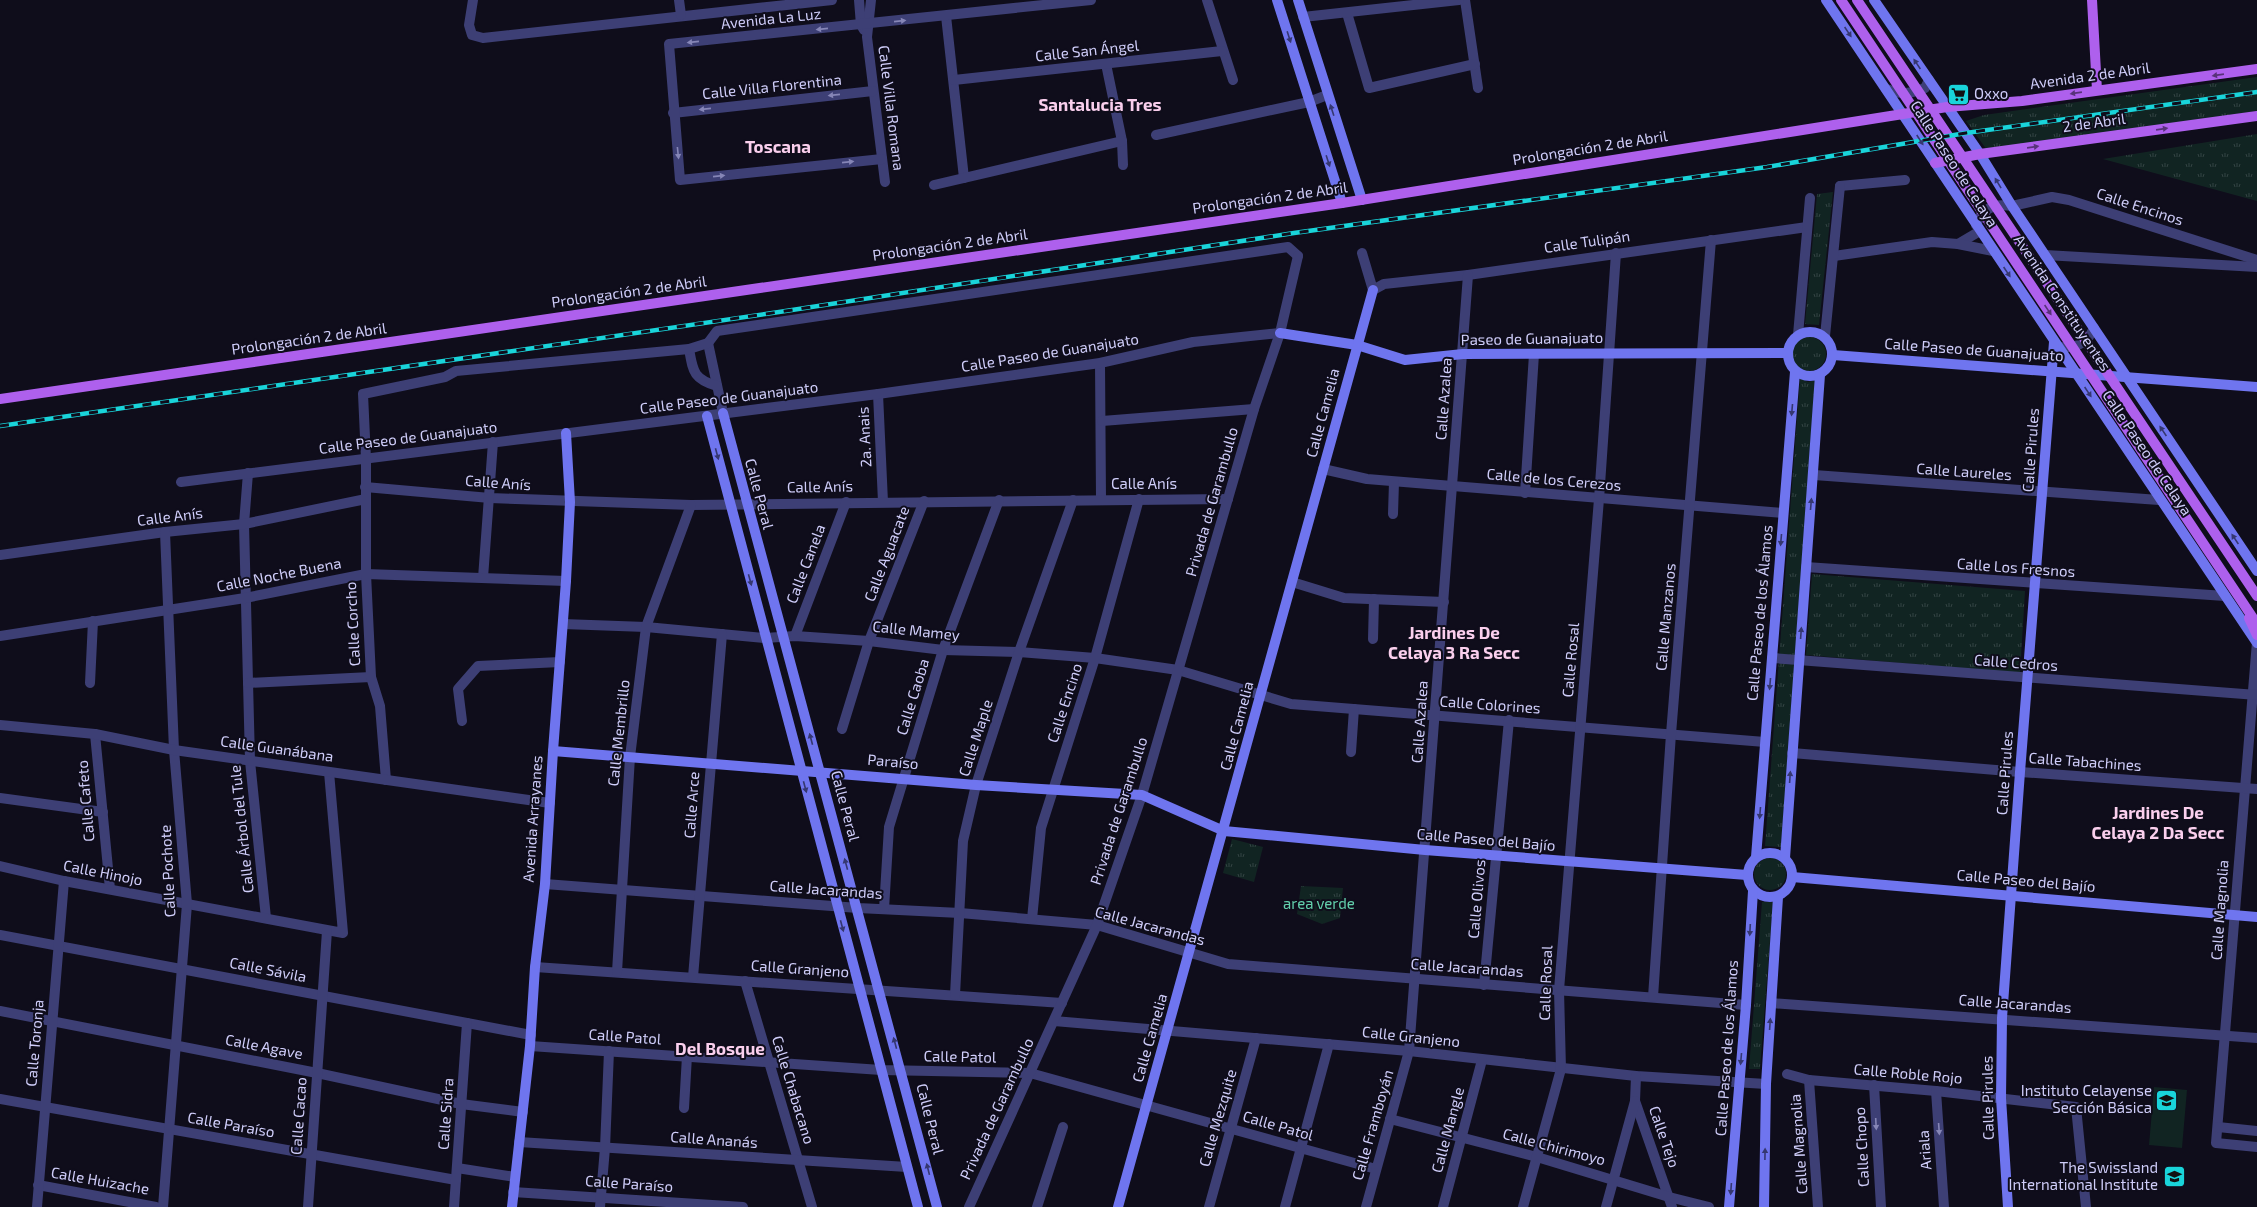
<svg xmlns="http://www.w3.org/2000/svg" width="2257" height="1207" viewBox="0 0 2257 1207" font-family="'Exo 2',sans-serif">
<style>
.grass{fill:url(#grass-tufts)}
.garden{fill:#112422}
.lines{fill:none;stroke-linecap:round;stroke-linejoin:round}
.minor{stroke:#3d3f75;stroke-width:10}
.tertiary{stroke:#3d3f75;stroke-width:10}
.secondary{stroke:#6f75ef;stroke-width:10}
.primary{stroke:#ae60ed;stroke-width:10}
.rail-casing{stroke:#19d4da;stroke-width:4.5}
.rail{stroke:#0f0d1b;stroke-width:3;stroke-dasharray:9;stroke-linecap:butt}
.oneway{fill:#8686b7}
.oneway2{fill:#353770}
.oneway3{fill:#573279}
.labels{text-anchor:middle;stroke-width:4;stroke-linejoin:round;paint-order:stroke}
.street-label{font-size:15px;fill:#cfcdf9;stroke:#0f0d1b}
.poi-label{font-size:15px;fill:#cfcdf9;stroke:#0f0d1b;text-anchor:end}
.park-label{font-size:15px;fill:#63d0ad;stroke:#0f0d1b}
.quarter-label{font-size:17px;font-weight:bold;fill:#facfed;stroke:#0f0d1b}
</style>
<defs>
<pattern id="grass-tufts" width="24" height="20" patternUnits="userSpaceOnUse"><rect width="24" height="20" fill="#112422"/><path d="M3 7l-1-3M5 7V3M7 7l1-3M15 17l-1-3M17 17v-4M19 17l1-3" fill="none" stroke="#334343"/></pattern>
</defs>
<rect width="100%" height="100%" fill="#0f0d1b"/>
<g class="grass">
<path d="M2257,77V111L1987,150L1966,121L1984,115Z"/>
<path d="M2257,134V201L2103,159Z"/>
<path d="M1833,192L1819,325L1805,324L1817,194Z"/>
<circle cx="1809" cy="354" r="17"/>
<path d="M1800,378L1808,382L1815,380L1781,847L1765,846Z"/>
<path d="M1812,574L2025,591L2020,673L1806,655Z"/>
<path d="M1232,839L1263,847L1254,882L1223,873Z"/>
<circle cx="1770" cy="874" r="16"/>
<path d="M1301,886L1343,888L1340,918L1322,924L1297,914Z"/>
<path d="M1762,902H1773L1760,1069H1749Z"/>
</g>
<path class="garden" d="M2154,1087L2187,1090L2182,1148L2149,1145Z"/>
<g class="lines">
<g class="minor">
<path d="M473,0L469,25L472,35L483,38L832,0"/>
<path d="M679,0L681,15"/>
<path d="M859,0L861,25L864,30"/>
<path d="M871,0L867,37L885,182"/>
<path d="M1207,0L1233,80"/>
<path d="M1465,0L1478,88"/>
<path d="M1347,13L1369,88L1475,64"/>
<path d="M946,16L964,178"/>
<path d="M1303,17L1459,0"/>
<path d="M1106,64L1122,141L1123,165"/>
<path d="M954,80L1222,51"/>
<path d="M673,113L873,91"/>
<path d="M1156,135L1309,102L1327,95"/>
<path d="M882,159L680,180L669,44L1091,0"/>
<path d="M934,185L1122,141"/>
<path d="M1840,186L1905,180"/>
<path d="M2012,206L2052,197L2069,200L2257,260"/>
<path d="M1362,253L1373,290L1384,284L1468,275L1807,227"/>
<path d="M2045,255L2257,267"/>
<path d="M708,343L723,413"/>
<path d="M689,349C693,371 693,379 717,386"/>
<path d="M1100,363L1101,499"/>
<path d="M878,394L883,502"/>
<path d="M1102,421L1254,409"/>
<path d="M1323,469L1367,479L1783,513"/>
<path d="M248,473L244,524L250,761L266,918"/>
<path d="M1814,475L2159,500"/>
<path d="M181,482L878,394L1100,363L1193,342L1280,333"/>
<path d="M365,487L490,498L691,505L1228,499"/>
<path d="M1525,493L1534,354"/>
<path d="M1393,514L1394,482"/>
<path d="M0,555L165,532L244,524L366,499"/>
<path d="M1806,567L2225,596"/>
<path d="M483,578L493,442"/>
<path d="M1292,582L1344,598L1444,602"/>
<path d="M563,624L646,627L765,638L795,636L869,641L943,650L1019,652L1095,658L1178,670L1291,704L1765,742"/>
<path d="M0,636L245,598L366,574L566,581"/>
<path d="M795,636L846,502"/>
<path d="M1373,639L1374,599"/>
<path d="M2257,642L2216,1143L2257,1147"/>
<path d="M1772,658L2257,695"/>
<path d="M90,683L93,621"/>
<path d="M248,683L371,677"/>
<path d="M462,721L458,689L478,666L560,662"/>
<path d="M842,729L869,641L924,501"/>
<path d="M95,734L110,889"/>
<path d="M1351,752L1354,709"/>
<path d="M1792,753L2020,772L2257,789"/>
<path d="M386,780L380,706L371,677L366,574V459L363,394L445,377L456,371L689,349L708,343L717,331L1288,247L1298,256"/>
<path d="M0,798L103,812"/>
<path d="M0,866L64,881L343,933L329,772"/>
<path d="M545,884L858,908L960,913L1097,925L1228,964L1746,1005"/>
<path d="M884,909L889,827L943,650L999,500"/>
<path d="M1032,919L1041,828L1095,658L1139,499"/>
<path d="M0,935L531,1035"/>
<path d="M535,967L1062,1003"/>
<path d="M617,972L630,757L646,627L691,505"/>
<path d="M693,977L722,634"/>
<path d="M745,981L812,1207"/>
<path d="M1484,985L1509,720"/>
<path d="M955,995L963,841L976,785L1019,652L1073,500"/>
<path d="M1653,997L1671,734L1711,240"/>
<path d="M1771,1003L2257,1038"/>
<path d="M0,1011L317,1073L461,1104L523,1112"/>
<path d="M1054,1021L1409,1051L1636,1076L1766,1084"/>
<path d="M530,1046L881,1070L1030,1073L1376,1169"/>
<path d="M1787,1074L1809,1080L1936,1091L2076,1107L2086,1207"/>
<path d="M1636,1076L1635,1101L1672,1207"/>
<path d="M1809,1080L1818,1207"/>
<path d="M1874,1085L1881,1207"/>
<path d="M1936,1091L1944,1207"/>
<path d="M0,1099L456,1180"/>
<path d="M684,1108L687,1056"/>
<path d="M1390,1119L1537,1157L1669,1197L1709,1207"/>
<path d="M2218,1127L2257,1131"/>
<path d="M519,1142L907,1167"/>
<path d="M457,1168L515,1177"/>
<path d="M38,1185L156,1207"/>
<path d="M513,1192L743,1207"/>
<path d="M37,1207L64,881"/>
<path d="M163,1207L187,904L174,750L165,532"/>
<path d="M308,1207L327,931"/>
<path d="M454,1207L467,1023"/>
<path d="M600,1207L605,1148L609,1051"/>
<path d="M1037,1207L1063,1127"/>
<path d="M1209,1207L1256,1038"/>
<path d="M1285,1207L1329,1044"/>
<path d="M1366,1207L1409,1051L1468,275"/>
<path d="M1443,1207L1482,1060"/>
<path d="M1523,1207L1561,1069L1559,990L1599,499L1616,253"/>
<path d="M1606,1207L1635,1101"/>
</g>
<g class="tertiary">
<path d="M1886,89C1901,95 1910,94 1925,88L1929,80"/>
<path d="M1976,225C1982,208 1995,203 2012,206"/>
<path d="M1958,244L1980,231"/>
<path d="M1834,256L1932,242L1958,244L1993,251"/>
<path d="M1798,335L1810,198"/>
<path d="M1825,336L1840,186"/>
<path d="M2058,347C2075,349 2087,344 2094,328"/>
<path d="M0,725L95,734L174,750L550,803"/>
<path d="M969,1207L1097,925L1142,795L1254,409L1280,333L1298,256"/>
</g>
<g class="secondary">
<path d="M1277,0L1342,203"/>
<path d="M1298,0L1362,200"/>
<path d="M1826,0L2257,643"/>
<path d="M1874,0L1980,154L2012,206L2257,571"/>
<circle cx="1810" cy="354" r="22"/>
<path d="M1280,333L1357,345L1405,360L1463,354L1788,353"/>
<path d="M1833,355L2257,387"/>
<path d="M723,413L937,1207"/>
<path d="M707,416L918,1207"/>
<path d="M553,751L976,785L1142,795L1224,831L1425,850L1747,875"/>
<circle cx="1770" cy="875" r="22"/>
<path d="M1756,857L1795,372"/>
<path d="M1785,858L1820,375"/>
<path d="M1792,877L2257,917"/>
<path d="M512,1207L530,1046L535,967L545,884L553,751L566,581L570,502L566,433"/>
<path d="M1118,1207L1373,290"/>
<path d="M1729,1207L1746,1005L1753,891"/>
<path d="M1764,1207L1766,1084L1778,897"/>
<path d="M2008,1207L2001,1098L2002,1018L2020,772L2054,342"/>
</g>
<g class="primary">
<path d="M1841,0L2257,624"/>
<path d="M1857,0L2257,596"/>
<path d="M2092,0L2097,90"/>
<path d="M1935,163L1980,154L2257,116"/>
<path d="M0,399L1342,203L1947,107L2022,101L2257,69"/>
<path d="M2249,618L2257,635"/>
</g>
<defs>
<path id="rail" d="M0,426L779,312L1294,233L1767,167L1966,133L2257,92"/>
</defs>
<use href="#rail" class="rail-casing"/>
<use href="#rail" class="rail"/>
</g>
<defs><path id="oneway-solid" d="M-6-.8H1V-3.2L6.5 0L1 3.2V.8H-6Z"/></defs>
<g class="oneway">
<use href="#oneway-solid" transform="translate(900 21) rotate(-6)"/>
<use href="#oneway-solid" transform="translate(822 29) rotate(174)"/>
<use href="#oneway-solid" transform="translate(693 42) rotate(174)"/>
<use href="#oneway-solid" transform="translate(834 95) rotate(174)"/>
<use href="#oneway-solid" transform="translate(705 109) rotate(174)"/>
<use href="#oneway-solid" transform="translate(678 153) rotate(84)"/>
<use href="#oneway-solid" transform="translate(848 162) rotate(-6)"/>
<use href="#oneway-solid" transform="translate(719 176) rotate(-6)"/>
<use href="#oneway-solid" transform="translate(1876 1124) rotate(87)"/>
<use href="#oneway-solid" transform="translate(1939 1129) rotate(86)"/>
</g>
<g class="oneway2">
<use href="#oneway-solid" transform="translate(1848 32) rotate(56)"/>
<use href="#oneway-solid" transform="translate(1289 37) rotate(72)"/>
<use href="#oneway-solid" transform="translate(1917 64) rotate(-124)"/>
<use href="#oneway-solid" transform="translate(1332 110) rotate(-108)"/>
<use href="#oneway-solid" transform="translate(1920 140) rotate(57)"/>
<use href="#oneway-solid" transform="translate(1328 161) rotate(72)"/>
<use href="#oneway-solid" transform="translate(1998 183) rotate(-121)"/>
<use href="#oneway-solid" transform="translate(2007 272) rotate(56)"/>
<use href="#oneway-solid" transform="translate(2088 392) rotate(56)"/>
<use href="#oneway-solid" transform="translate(1792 410) rotate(95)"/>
<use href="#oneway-solid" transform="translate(2163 431) rotate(-124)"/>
<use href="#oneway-solid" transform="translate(717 454) rotate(75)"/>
<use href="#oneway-solid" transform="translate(1811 504) rotate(-85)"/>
<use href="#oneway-solid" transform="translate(2235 539) rotate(-124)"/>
<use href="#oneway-solid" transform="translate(1781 540) rotate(95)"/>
<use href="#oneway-solid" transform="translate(750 580) rotate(75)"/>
<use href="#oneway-solid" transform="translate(1801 633) rotate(-86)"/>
<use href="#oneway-solid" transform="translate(1770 684) rotate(95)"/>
<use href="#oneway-solid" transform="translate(811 739) rotate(-105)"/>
<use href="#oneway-solid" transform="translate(1790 777) rotate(-86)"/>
<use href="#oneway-solid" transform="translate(805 787) rotate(75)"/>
<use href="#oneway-solid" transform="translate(1760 813) rotate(95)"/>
<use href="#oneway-solid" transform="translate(846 864) rotate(-105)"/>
<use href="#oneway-solid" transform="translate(842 926) rotate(75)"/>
<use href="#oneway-solid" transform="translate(1750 930) rotate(93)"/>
<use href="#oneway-solid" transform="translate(1770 1024) rotate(-86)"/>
<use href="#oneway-solid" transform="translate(895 1043) rotate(-105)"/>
<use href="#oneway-solid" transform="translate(1741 1059) rotate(95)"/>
<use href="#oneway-solid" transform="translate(1765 1154) rotate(-89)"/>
<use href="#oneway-solid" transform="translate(928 1169) rotate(-104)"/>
<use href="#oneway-solid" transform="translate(1731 1189) rotate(94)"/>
</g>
<g class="oneway3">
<use href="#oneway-solid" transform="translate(2218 75) rotate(172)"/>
<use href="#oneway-solid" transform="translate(2076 93) rotate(172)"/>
<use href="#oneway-solid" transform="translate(2162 129) rotate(-8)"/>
<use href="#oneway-solid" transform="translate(2033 147) rotate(-8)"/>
<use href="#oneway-solid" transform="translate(2048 310) rotate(56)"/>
</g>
<defs>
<symbol id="supermarket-square" viewBox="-11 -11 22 22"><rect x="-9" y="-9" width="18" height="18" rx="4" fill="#19d4da" stroke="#0f0d1b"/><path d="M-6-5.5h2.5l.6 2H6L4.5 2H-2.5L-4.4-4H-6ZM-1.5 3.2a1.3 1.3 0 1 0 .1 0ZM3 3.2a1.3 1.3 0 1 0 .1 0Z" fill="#111"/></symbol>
<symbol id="school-square" viewBox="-11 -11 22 22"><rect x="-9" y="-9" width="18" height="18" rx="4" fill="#19d4da" stroke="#0f0d1b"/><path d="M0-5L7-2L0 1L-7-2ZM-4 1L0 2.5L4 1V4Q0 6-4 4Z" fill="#111"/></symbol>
</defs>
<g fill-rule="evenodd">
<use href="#supermarket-square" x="1946" y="82" width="25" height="25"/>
<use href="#school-square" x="2154" y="1088" width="25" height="25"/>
<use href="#school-square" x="2162" y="1164" width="25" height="25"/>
</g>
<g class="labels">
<g class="street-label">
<text transform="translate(771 19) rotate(-6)" y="5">Avenida La Luz</text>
<text transform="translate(1087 51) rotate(-6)" y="5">Calle San Ángel</text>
<text transform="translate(2090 76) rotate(-8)" y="5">Avenida 2 de Abril</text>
<text transform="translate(772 87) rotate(-6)" y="5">Calle Villa Florentina</text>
<text transform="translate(891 108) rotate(83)" y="5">Calle Villa Romana</text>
<text transform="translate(2094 123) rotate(-8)" y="5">2 de Abril</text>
<text transform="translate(1590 148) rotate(-9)" y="5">Prolongación 2 de Abril</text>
<text transform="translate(1954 164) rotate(57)" y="5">Calle Paseo de Celaya</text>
<text transform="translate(1270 198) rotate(-8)" y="5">Prolongación 2 de Abril</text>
<text transform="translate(2140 207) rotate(18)" y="5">Calle Encinos</text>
<text transform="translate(1587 242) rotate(-8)" y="5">Calle Tulipán</text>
<text transform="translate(950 245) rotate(-8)" y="5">Prolongación 2 de Abril</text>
<text transform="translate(629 292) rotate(-8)" y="5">Prolongación 2 de Abril</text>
<text transform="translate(2062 303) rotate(56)" y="5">Avenida Constituyentes</text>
<text transform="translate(309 339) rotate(-8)" y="5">Prolongación 2 de Abril</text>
<text transform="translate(1532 339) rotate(-1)" y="5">Paseo de Guanajuato</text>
<text transform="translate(1974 350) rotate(4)" y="5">Calle Paseo de Guanajuato</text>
<text transform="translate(1050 353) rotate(-9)" y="5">Calle Paseo de Guanajuato</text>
<text transform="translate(729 398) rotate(-7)" y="5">Calle Paseo de Guanajuato</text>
<text transform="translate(1444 399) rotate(-86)" y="5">Calle Azalea</text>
<text transform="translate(1323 413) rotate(-75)" y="5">Calle Camelia</text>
<text transform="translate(865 437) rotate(-93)" y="5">2a. Anais</text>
<text transform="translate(408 438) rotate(-7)" y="5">Calle Paseo de Guanajuato</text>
<text transform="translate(2031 450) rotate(-86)" y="5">Calle Pirules</text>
<text transform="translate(2147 453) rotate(56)" y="5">Calle Paseo de Celaya</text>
<text transform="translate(1964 472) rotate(4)" y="5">Calle Laureles</text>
<text transform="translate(1554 480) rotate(5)" y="5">Calle de los Cerezos</text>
<text transform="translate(498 483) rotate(4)" y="5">Calle Anís</text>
<text x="1144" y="489">Calle Anís</text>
<text transform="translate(820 487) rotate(-1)" y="5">Calle Anís</text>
<text transform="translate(759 494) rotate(75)" y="5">Calle Peral</text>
<text transform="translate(1212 502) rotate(-74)" y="5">Privada de Garambullo</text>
<text transform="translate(170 517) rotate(-7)" y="5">Calle Anís</text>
<text transform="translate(887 554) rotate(-69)" y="5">Calle Aguacate</text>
<text transform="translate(806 564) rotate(-69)" y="5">Calle Canela</text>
<text transform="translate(2016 568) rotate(4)" y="5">Calle Los Fresnos</text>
<text transform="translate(279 575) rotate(-11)" y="5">Calle Noche Buena</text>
<text transform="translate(1760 613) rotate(-85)" y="5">Calle Paseo de los Álamos</text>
<text transform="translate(1666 617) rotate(-85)" y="5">Calle Manzanos</text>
<text transform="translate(353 624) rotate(-93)" y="5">Calle Corcho</text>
<text transform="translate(916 631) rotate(6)" y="5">Calle Mamey</text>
<text transform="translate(1571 660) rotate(-85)" y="5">Calle Rosal</text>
<text transform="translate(2016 663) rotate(4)" y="5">Calle Cedros</text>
<text transform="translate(913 697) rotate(-73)" y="5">Calle Caoba</text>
<text transform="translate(1065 703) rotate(-72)" y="5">Calle Encino</text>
<text transform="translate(1490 705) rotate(4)" y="5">Calle Colorines</text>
<text transform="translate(1420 722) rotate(-86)" y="5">Calle Azalea</text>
<text transform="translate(1237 726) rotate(-75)" y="5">Calle Camelia</text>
<text transform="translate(619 733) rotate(-84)" y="5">Calle Membrillo</text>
<text transform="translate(976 738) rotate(-72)" y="5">Calle Maple</text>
<text transform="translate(277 749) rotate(8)" y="5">Calle Guanábana</text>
<text transform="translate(893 762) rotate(5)" y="5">Paraíso</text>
<text transform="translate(2085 762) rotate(4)" y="5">Calle Tabachines</text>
<text transform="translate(2005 773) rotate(-86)" y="5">Calle Pirules</text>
<text transform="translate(86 801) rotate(-95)" y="5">Calle Cafeto</text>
<text transform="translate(692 805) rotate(-86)" y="5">Calle Arce</text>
<text transform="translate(845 806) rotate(75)" y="5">Calle Peral</text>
<text transform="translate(1119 811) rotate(-72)" y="5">Privada de Garambullo</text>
<text transform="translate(533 819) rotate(-86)" y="5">Avenida Arrayanes</text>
<text transform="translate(242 829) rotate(-96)" y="5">Calle Árbol del Tule</text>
<text transform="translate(1486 840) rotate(5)" y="5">Calle Paseo del Bajío</text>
<text transform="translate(168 871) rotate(-93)" y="5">Calle Pochote</text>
<text transform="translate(103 873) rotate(11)" y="5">Calle Hinojo</text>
<text transform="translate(2026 881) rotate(5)" y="5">Calle Paseo del Bajío</text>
<text transform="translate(826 890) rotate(4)" y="5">Calle Jacarandas</text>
<text transform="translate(1477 899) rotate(-85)" y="5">Calle Olivos</text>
<text transform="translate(2220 910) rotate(-86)" y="5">Calle Magnolia</text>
<text transform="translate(1150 926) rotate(15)" y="5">Calle Jacarandas</text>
<text transform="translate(1467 968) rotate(4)" y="5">Calle Jacarandas</text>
<text transform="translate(800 969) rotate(4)" y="5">Calle Granjeno</text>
<text transform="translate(268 970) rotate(11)" y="5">Calle Sávila</text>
<text transform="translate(1546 983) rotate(-88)" y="5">Calle Rosal</text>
<text transform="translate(2015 1004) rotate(4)" y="5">Calle Jacarandas</text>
<text transform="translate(625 1037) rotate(4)" y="5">Calle Patol</text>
<text transform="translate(1411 1037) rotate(6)" y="5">Calle Granjeno</text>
<text transform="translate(1150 1038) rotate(-74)" y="5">Calle Camelia</text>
<text transform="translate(35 1043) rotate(-85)" y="5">Calle Toronja</text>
<text transform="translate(264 1047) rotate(11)" y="5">Calle Agave</text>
<text transform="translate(1727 1048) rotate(-86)" y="5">Calle Paseo de los Álamos</text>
<text transform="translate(960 1057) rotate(1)" y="5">Calle Patol</text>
<text transform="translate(1908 1074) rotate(5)" y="5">Calle Roble Rojo</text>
<text transform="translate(793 1090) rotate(73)" y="5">Calle Chabacano</text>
<text transform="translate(1988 1098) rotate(-91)" y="5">Calle Pirules</text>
<text transform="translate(997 1109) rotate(-65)" y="5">Privada de Garambullo</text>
<text transform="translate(446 1114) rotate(-86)" y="5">Calle Sidra</text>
<text transform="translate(299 1116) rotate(-86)" y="5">Calle Cacao</text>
<text transform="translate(1218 1118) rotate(-74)" y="5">Calle Mezquite</text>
<text transform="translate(930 1119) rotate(76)" y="5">Calle Peral</text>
<text transform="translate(231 1125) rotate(10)" y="5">Calle Paraíso</text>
<text transform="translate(1373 1125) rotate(-74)" y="5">Calle Framboyán</text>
<text transform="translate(1278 1126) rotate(16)" y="5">Calle Patol</text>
<text transform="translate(1448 1130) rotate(-75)" y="5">Calle Mangle</text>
<text transform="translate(1664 1137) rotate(71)" y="5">Calle Tejo</text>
<text transform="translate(714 1140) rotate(4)" y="5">Calle Ananás</text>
<text transform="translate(1799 1144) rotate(-94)" y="5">Calle Magnolia</text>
<text transform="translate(1554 1147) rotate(15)" y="5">Calle Chirimoyo</text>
<text transform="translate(1862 1147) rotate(-93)" y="5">Calle Chopo</text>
<text transform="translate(1925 1150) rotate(-94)" y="5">Ariala</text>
<text transform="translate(100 1181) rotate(10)" y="5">Calle Huizache</text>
<text transform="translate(629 1184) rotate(4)" y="5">Calle Paraíso</text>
</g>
<g class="poi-label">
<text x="1974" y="99" text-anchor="start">Oxxo</text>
<text x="2152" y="1096">Instituto Celayense<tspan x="2152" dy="17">Sección Básica</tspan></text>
<text x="2158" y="1173">The Swissland<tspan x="2158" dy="17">International Institute</tspan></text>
</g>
<g class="park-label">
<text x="1319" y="909">area verde</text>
</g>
<g class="quarter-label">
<text x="1100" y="111">Santalucia Tres</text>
<text x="778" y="153">Toscana</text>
<text x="1454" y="639">Jardines De<tspan x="1454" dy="20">Celaya 3 Ra Secc</tspan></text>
<text x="2158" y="819">Jardines De<tspan x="2158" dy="20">Celaya 2 Da Secc</tspan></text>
<text x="720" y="1055">Del Bosque</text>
</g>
</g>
</svg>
